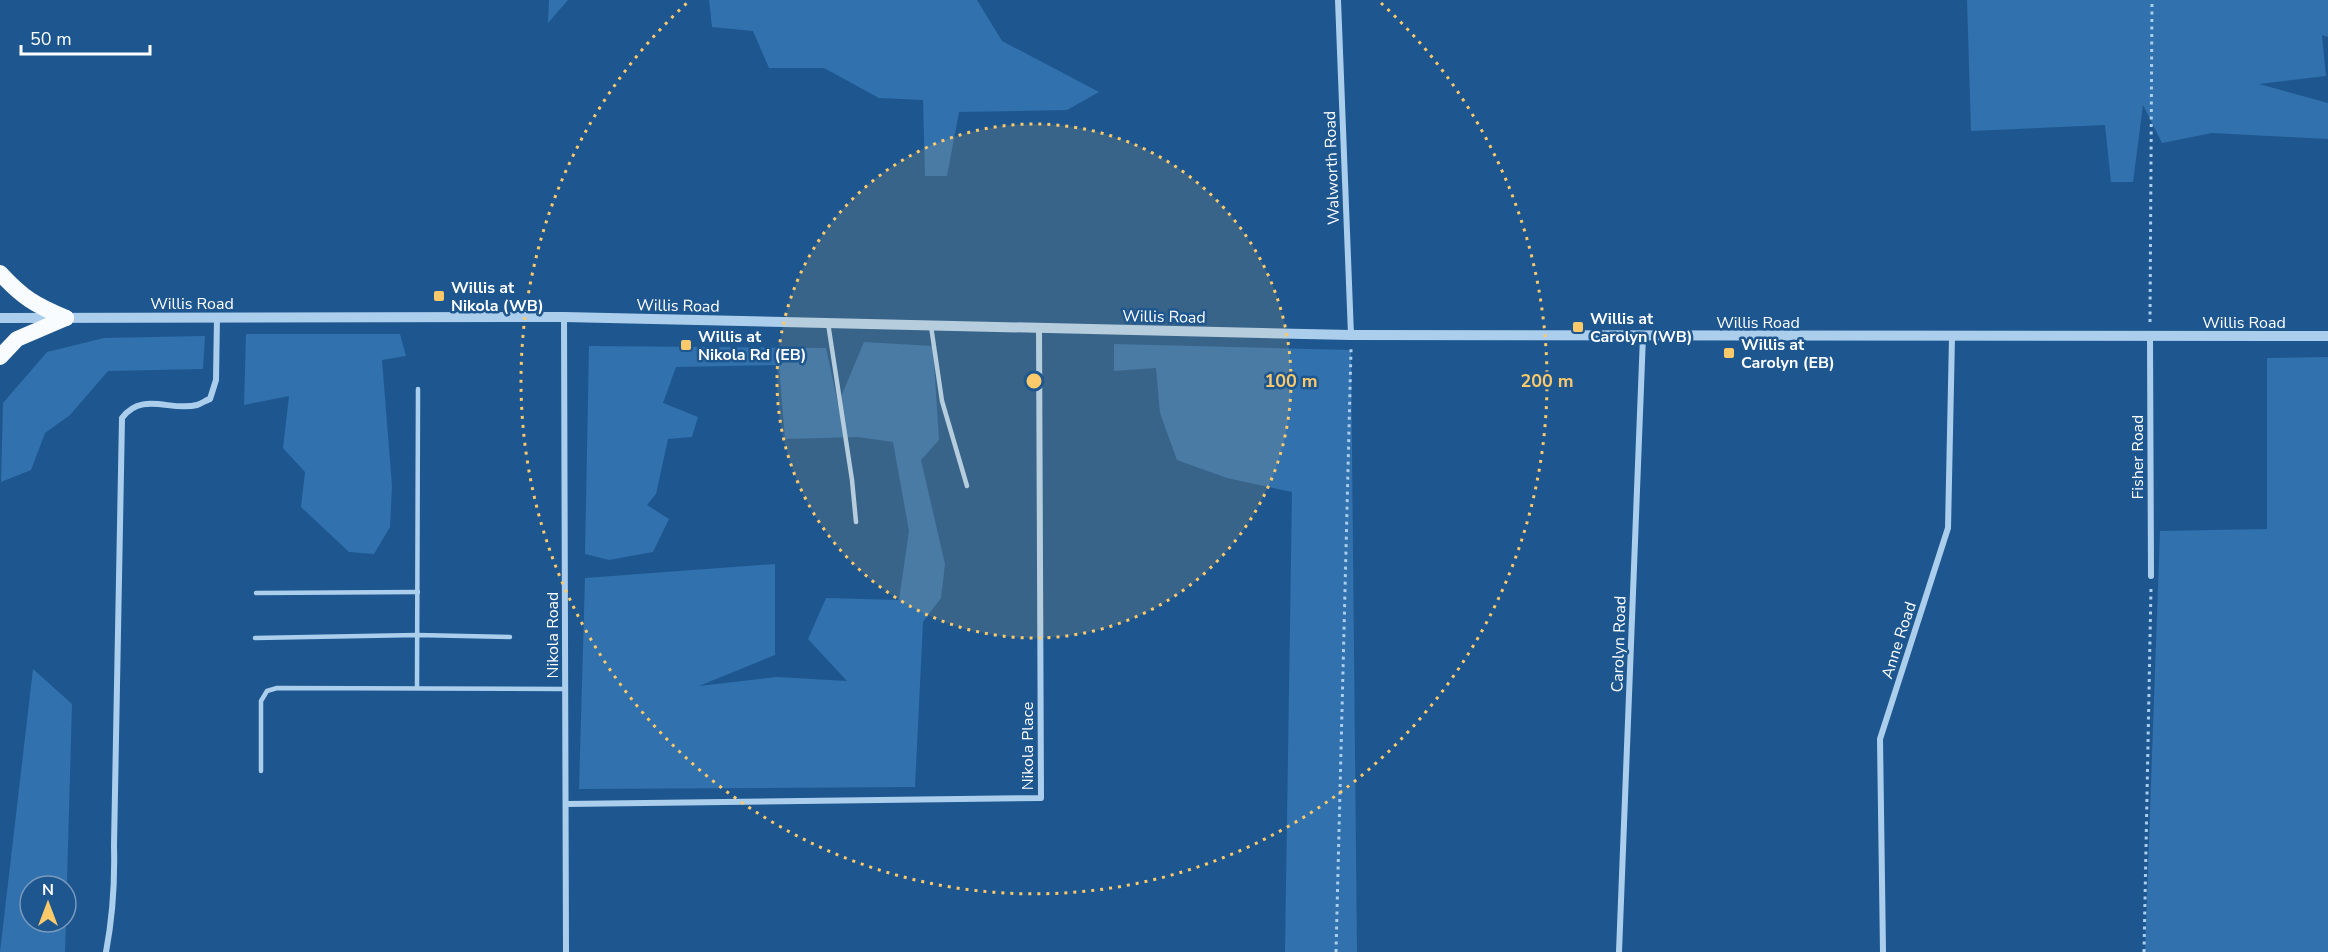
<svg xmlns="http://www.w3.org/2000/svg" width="2328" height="952" viewBox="0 0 2328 952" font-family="'Nunito Sans',sans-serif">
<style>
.green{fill:#3171ad}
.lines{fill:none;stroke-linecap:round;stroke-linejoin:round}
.path{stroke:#acceed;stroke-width:3;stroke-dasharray:3 4.5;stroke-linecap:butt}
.service{stroke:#acceed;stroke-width:4.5}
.minor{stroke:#acceed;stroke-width:6}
.tertiary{stroke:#acceed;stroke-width:10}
.trunk{stroke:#f9fcff;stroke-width:16}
.ring{fill:none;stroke:#fcc96b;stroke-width:3;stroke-dasharray:3 6}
.poi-dot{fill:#fcc96b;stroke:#1e578f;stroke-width:2}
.labels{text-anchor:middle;stroke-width:5;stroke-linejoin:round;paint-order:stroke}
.street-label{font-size:16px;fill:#fff;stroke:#1e578f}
.poi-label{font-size:16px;font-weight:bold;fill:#fff;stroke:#1e578f;text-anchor:start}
.centre{fill:#fcc96b;stroke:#1e578f;stroke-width:3}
.ring-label{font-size:18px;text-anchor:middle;font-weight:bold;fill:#fcc96b;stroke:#1e578f;stroke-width:5;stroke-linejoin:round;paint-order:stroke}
</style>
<rect width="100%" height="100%" fill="#1e578f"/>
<g class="green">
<path d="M549,0H568L548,23Z"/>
<path d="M709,0H977L1002,41L1099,92L1067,110L959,112L947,176H925L923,100L879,98L824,68H769L753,31L712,27Z"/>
<path d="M1967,0H2328V37L2322,35L2326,76L2259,84L2328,103V139L2212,133L2162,143L2143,105L2133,182H2111L2105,125L1971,131Z"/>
<path d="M246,334H400L406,356L382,360L392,486L390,527L374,554L349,552L301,507L305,472L283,448L289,396L244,405Z"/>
<path d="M205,336L203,369L108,371L70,415L45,433L31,470L1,482L3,403L47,352L104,338Z"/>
<path d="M864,342L933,346L939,440L921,460L945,564L941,598L923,622L915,787L579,789L585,578L775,564V655L699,686L777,677L847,681L808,639L826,598L899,600L909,531L893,442L858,437L785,439L779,365L676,367L663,403L698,417L692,437L668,439L656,494L647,505L669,519L653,552L609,560L585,554L589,346L826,348L838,404Z"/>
<path d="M1114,344L1351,350L1357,952H1285L1292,492L1227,478L1177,460L1160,413L1156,368L1114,371Z"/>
<path d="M2328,357V952H2145L2160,531L2267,529V358Z"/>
<path d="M33,669L72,704L66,917V886H30V922H66L65,952H0Z"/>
</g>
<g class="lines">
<g class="path">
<path d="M2150,322L2152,0"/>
<path d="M1336,952L1351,349"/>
<path d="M2144,952L2151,587"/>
</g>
<g class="service">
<path d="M828,323L852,480L856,522"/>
<path d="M931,326L942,401L967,486"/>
<path d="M256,593L418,592"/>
<path d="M255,638L417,635L510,637"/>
<path d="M417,688L418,389"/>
<path d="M261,771V701L267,691L277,688L565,689"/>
</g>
<g class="minor">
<path d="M1338,0L1351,335"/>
<path d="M564,317L566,952"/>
<path d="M2150,337L2151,576"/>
<path d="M566,804L1041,798L1039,328"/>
<path d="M106,952C113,915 115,884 114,846L122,418C142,391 171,412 197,405C201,404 206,400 210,399L216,380L217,317"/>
<path d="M1619,952L1643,336"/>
<path d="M1883,952L1880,739L1948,528L1952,337"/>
</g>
<path class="tertiary" d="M0,318L564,317L1351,335L2328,336"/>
<g class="trunk">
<path d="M0,273C23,298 35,305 66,318"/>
<path d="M0,357L17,339L66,318"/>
</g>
</g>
<circle cx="1034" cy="381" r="257" fill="#fcc96b" fill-opacity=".12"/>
<g class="ring">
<circle cx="1034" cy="381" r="257"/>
<path d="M1381 3A513 513 0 1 1 687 3"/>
</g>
<g class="poi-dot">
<rect x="433" y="290" width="12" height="12" rx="3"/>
<rect x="1572" y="321" width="12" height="12" rx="3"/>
<rect x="680" y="339" width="12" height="12" rx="3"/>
<rect x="1723" y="347" width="12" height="12" rx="3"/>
</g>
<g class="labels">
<g class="street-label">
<text transform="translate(1331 168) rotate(-92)" y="6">Walworth Road</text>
<text x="192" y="309">Willis Road</text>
<text transform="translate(678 305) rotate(1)" y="6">Willis Road</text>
<text transform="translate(1164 316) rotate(1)" y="6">Willis Road</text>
<text x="1758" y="328">Willis Road</text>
<text x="2244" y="328">Willis Road</text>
<text transform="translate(2137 457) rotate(-90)" y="6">Fisher Road</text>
<text transform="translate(552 635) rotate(-90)" y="6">Nikola Road</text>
<text transform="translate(1898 640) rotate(-72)" y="6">Anne Road</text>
<text transform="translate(1618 644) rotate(-88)" y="6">Carolyn Road</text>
<text transform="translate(1027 746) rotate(-90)" y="6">Nikola Place</text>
</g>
<g class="poi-label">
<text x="451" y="293">Willis at<tspan x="451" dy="18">Nikola (WB)</tspan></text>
<text x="1590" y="324">Willis at<tspan x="1590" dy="18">Carolyn (WB)</tspan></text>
<text x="698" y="342">Willis at<tspan x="698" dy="18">Nikola Rd (EB)</tspan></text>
<text x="1741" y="350">Willis at<tspan x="1741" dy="18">Carolyn (EB)</tspan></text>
</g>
</g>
<circle cx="1034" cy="381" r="9" class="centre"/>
<g class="ring-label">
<text x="1291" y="387">100 m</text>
<text x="1547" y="387">200 m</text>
</g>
<g transform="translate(48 904)"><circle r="28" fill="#1e578f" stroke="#789abc" stroke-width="1.5"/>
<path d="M0-4.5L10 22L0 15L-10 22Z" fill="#fcc96b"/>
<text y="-9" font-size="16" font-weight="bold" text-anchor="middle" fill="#ffffff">N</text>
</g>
<path d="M21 45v9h129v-9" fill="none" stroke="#ffffff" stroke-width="3"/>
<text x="30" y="45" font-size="18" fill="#ffffff" stroke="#1e578f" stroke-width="4.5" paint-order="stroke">50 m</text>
</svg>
